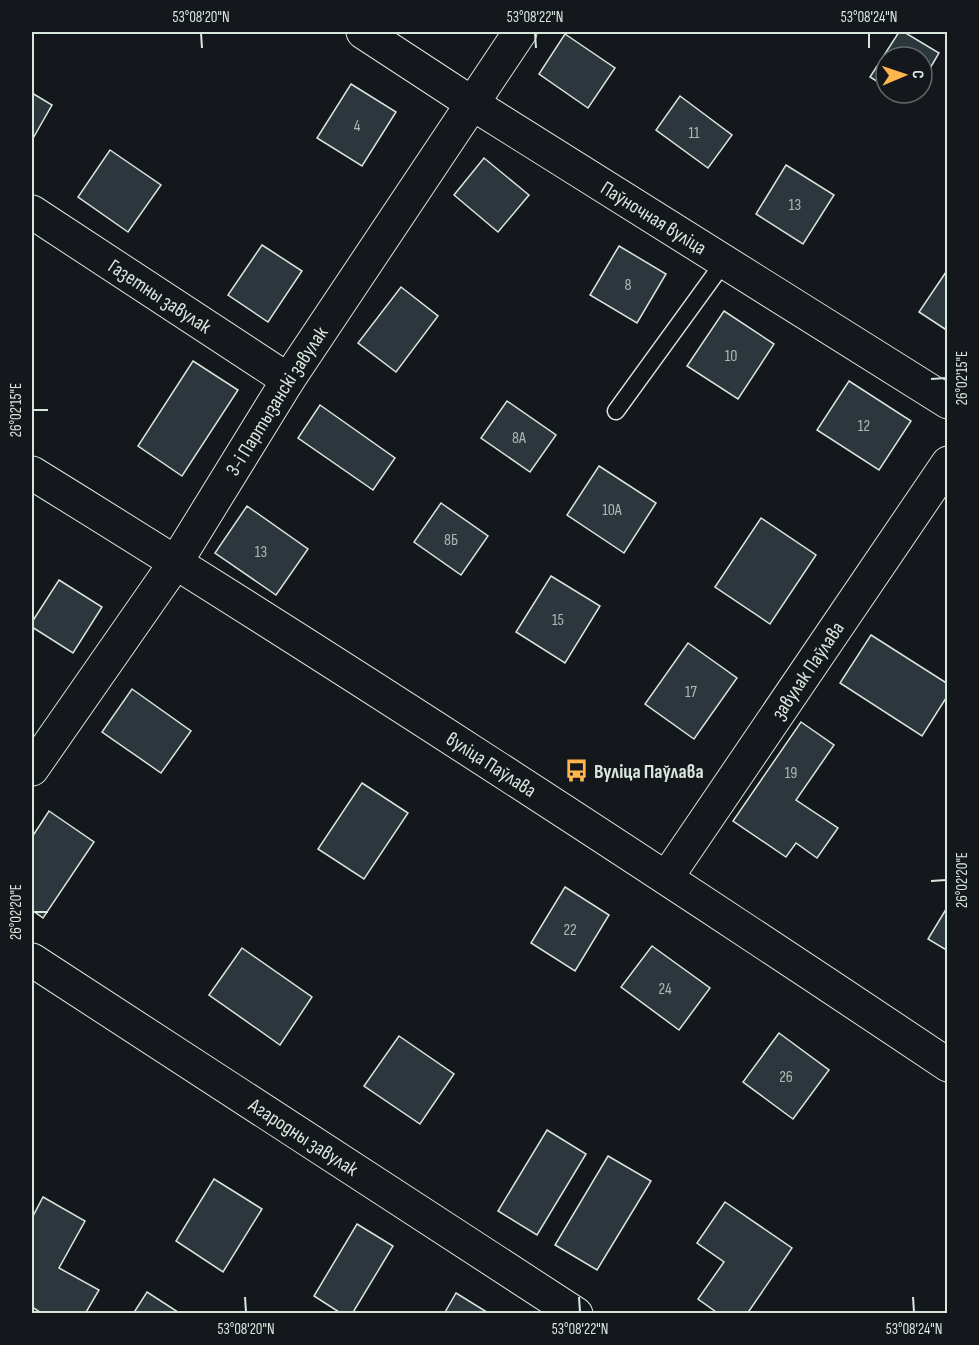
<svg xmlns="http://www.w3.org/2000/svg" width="979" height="1345" viewBox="0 0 979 1345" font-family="'Sofia Sans Condensed',sans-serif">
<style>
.building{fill:#2c363c;stroke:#d8e6dc;stroke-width:1.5}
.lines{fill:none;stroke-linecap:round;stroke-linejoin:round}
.service-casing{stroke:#d8e6dc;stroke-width:19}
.minor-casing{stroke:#d8e6dc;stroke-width:35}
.tertiary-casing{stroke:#d8e6dc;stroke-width:35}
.service{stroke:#14181c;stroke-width:16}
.minor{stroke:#14181c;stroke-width:33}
.tertiary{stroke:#14181c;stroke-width:33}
.ticks{fill:none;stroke:#d8e6dc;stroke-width:2}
.labels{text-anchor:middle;stroke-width:4.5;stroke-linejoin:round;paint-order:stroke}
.number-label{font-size:16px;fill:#adbab4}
.street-label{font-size:20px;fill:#d8e6dc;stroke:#14181c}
.poi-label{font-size:20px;font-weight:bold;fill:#d8e6dc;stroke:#14181c;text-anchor:start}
.neatline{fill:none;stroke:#d8e6dc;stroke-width:2}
.ticks-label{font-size:15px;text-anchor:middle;fill:#d8e6dc}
</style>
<rect width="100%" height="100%" fill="#14181c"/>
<g class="building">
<path d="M899,32H904L939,53L922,82V57H886V87L870,77Z"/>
<path d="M565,34L615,68L588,108L539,74Z"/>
<path d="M351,84L396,112L362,166L317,138Z"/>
<path d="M32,93L52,105L32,140Z"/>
<path d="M680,96L732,135L708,168L656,130Z"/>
<path d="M110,150L161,185L128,232L78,197Z"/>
<path d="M484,158L529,195L498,232L454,195Z"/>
<path d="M786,165L834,195L803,244L756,214Z"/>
<path d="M262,245L302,271L268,322L228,295Z"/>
<path d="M619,246L666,274L637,323L590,295Z"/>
<path d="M948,269V331L919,312Z"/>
<path d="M401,287L438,316L396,372L358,343Z"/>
<path d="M724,311L774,344L738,399L687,366Z"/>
<path d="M193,361L238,390L182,476L138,446Z"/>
<path d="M849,381L911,421L879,470L817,430Z"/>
<path d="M507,401L556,435L530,472L481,438Z"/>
<path d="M320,405L395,458L373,490L298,438Z"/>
<path d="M599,466L656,503L624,553L567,515Z"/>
<path d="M441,503L488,536L461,575L414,542Z"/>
<path d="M247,506L308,549L276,595L215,553Z"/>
<path d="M761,518L816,555L770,624L715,587Z"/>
<path d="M551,576L600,606L565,663L516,632Z"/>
<path d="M59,580L102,607L73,653L32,627V622Z"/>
<path d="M871,635L948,684V695L922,736L840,683Z"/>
<path d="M688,643L737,678L694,739L645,704Z"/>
<path d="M132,689L191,731L161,773L102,732Z"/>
<path d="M801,722L834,745L796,800L838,828L817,858L796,843L786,857L733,821Z"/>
<path d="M362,783L408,813L364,879L318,849Z"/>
<path d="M49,811L94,842L43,918L32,910V837Z"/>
<path d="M565,887L609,915L575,971L531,943Z"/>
<path d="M948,906V951L928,939Z"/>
<path d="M652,946L710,988L679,1030L621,987Z"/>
<path d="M242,948L312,997L280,1045L209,995Z"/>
<path d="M779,1033L829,1070L793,1119L743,1082Z"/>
<path d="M399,1036L454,1074L420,1124L364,1086Z"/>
<path d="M547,1130L586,1154L537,1235L498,1211Z"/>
<path d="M608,1156L651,1181L597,1270L555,1245Z"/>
<path d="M214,1179L262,1209L223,1272L176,1241Z"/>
<path d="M43,1197L85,1221L59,1268L99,1290L85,1314H43L32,1307V1218Z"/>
<path d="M725,1202L792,1248L747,1314H719L698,1299L724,1262L697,1243Z"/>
<path d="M357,1224L393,1246L352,1314H342L314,1296Z"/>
<path d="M147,1292L181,1314H133Z"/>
<path d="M456,1293L490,1314H444Z"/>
</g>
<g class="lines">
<defs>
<path id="service" d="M616,411L724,262"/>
<g id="minor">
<path id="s1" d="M363,32L473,104L948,402"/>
<path id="s2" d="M32,212L288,380"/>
<path id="s3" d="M32,769L176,562L288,380L520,32"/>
<path id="s4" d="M667,877L948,463"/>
<path id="s5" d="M32,960L576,1314"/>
</g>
<g id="tertiary">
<path id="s6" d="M32,473C341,664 646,863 948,1065"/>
</g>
</defs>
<use href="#service" class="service-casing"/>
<use href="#minor" class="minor-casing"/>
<use href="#tertiary" class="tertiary-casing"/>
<use href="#service" class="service"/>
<use href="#minor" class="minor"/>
<use href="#tertiary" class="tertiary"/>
</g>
<path class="ticks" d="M201,33L202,48M535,33L536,48M869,33V48M931,379L946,378M33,410H48M931,881L946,880M33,912H48M245,1297L246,1312M579,1297L580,1312M913,1297L914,1312"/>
<defs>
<symbol id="bus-bare" viewBox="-9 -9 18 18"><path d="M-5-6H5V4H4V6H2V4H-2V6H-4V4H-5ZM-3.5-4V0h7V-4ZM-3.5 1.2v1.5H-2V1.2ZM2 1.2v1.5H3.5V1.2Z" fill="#ffb74d" stroke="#14181c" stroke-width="2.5" paint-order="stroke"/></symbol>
</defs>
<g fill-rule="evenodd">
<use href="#bus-bare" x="560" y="754" width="33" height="33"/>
</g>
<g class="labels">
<g class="number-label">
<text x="357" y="131">4</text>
<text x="694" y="138">11</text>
<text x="795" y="210">13</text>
<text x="628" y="290">8</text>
<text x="731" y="361">10</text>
<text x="864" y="431">12</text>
<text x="519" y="443">8А</text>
<text x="612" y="515">10А</text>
<text x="451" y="545">8Б</text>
<text x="261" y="557">13</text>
<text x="558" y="625">15</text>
<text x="691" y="697">17</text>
<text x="791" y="778">19</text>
<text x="570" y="935">22</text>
<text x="665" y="994">24</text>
<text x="786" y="1082">26</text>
</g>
<g class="street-label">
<text dy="7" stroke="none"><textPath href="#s1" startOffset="345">Паўночная вуліца</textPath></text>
<text dy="7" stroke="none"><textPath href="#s2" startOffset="153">Газетны завулак</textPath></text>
<text dy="7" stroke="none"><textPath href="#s3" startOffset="442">3-і Партызанскі завулак</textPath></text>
<text dy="7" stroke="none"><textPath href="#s4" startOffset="250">завулак Паўлава</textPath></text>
<text dy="7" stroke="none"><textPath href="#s6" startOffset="544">вуліца Паўлава</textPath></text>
<text dy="7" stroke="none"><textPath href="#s5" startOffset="324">Агародны завулак</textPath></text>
</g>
<g class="poi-label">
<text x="594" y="778">Вуліца Паўлава</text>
</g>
</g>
<rect width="979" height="1345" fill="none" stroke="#14181c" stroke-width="66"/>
<g transform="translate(904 75) rotate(88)"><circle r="28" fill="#14181c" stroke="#626a69" stroke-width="1.5"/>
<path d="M0-4.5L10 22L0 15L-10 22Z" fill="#ffb74d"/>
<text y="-9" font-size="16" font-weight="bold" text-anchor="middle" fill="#d8e6dc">С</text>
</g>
<rect x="33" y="33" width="913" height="1279" class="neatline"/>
<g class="ticks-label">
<text x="201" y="22">53°08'20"N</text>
<text x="535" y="22">53°08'22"N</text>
<text x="869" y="22">53°08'24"N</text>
<text transform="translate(962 378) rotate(-90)" y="5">26°02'15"E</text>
<text transform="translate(16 410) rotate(-90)" y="5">26°02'15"E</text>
<text transform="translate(962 880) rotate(-90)" y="5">26°02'20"E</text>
<text transform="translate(16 912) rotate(-90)" y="5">26°02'20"E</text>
<text x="246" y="1334">53°08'20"N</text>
<text x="580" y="1334">53°08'22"N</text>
<text x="914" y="1334">53°08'24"N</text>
</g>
</svg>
